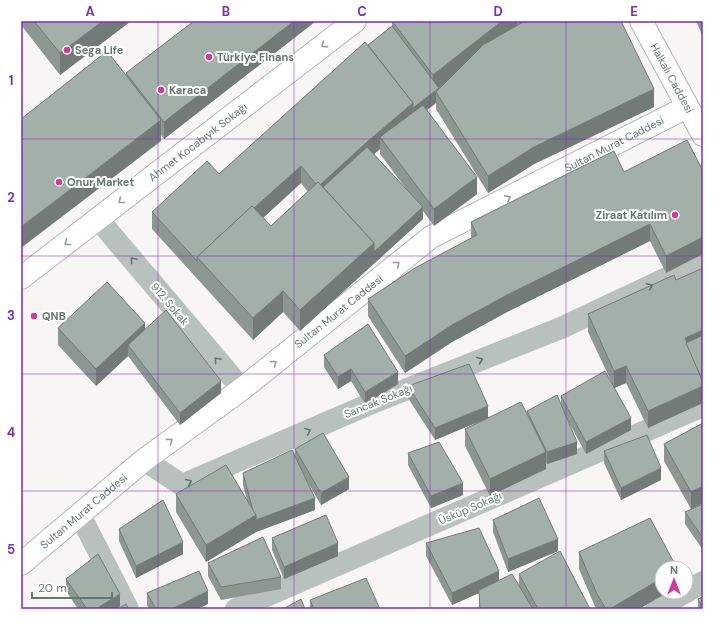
<svg xmlns="http://www.w3.org/2000/svg" width="724" height="630" viewBox="0 0 724 630" font-family="'DM Sans',sans-serif">
<style>
.lines{fill:none;stroke-linecap:round;stroke-linejoin:round}
.secondary-casing{stroke:#aeb8b4;stroke-width:24}
.street{stroke:#b9c1be;stroke-width:22}
.secondary{stroke:#fff;stroke-width:22}
.wall{fill:#8c9792;fill-rule:evenodd}
.shaded-wall{fill:#727b77}
.building{fill:#a3b0aa;stroke:#727b77}
.oneway{stroke:#90a09a}
.oneway2{stroke:#61786f}
.grid{fill:none;stroke:#7b2cbf;stroke-width:1;stroke-opacity:0.55}
.poi-dot{fill:#d43996;stroke:#fff;stroke-width:1.5}
.labels{text-anchor:middle;stroke-width:4;stroke-linejoin:round;paint-order:stroke}
.poi-label{font-size:11px;font-weight:bold;fill:#61786f;stroke:#fff;text-anchor:start}
.street-label{font-size:11px;fill:#61786f;stroke:#fff}
.neatline{fill:none;stroke:#7b2cbf;stroke-width:1.5}
.grid-label{font-size:13px;text-anchor:middle;font-weight:bold;fill:#7b2cbf}
</style>
<rect width="100%" height="100%" fill="#f8f6f5"/>
<g class="lines">
<defs>
<g id="secondary">
<path id="s1" d="M641,21L703,135"/>
<path id="s2" d="M21,278L355,21"/>
<path id="s3" d="M21,564L144,460L242,389L431,237L687,107"/>
</g>
</defs>
<use href="#secondary" class="secondary-casing"/>
<g class="street">
<path d="M98,219L242,389"/>
<path d="M144,460L182,485L372,403L561,328L703,261"/>
<path d="M80,515L128,609"/>
<path d="M686,592L703,582"/>
<path d="M236,609L703,406"/>
<path d="M656,609L686,592"/>
</g>
<use href="#secondary" class="secondary"/>
</g>
<g class="wall">
<path d="M21,21H131L60,75L21,25Z"/>
<path d="M194,21H316L164,139L161,135V141L126,75V73Z"/>
<path d="M392,21H621L654,107L534,164L488,193L436,109V103L427,110L477,194L434,226L423,211V219L300,331L283,312L253,340L152,229V212L219,174L368,45L392,26ZM380,149V154L407,190L374,154ZM301,183L308,192L271,226L263,218Z"/>
<path d="M696,21H703V37Z"/>
<path d="M687,140L666,273L650,241L507,312L452,342L405,373L368,316V299L471,239V222L624,172Z"/>
<path d="M674,275L648,428L626,383L615,388L631,430L586,454L566,417L577,454L547,464L546,462V469L490,496L465,446V429L484,419L435,440L408,398V386L488,418L527,414V411L561,406V396L612,383L588,332V314Z"/>
<path d="M58,328L145,329L221,393L180,425L128,356L96,386L58,345Z"/>
<path d="M324,355L398,384L365,404L351,381L338,389L324,367Z"/>
<path d="M703,423V503L691,509L664,461V444Z"/>
<path d="M295,449L349,489L321,505L307,481L315,510L256,532L206,562L176,512V494L247,500L243,485V473L295,456Z"/>
<path d="M604,451L661,480L621,500L604,463Z"/>
<path d="M408,453L463,495L431,508L408,465Z"/>
<path d="M703,504V550L685,524V512Z"/>
<path d="M493,520L558,551L508,572L493,532Z"/>
<path d="M119,529L183,554L136,578L119,541Z"/>
<path d="M272,538L338,556L284,579L272,550Z"/>
<path d="M426,543L499,581L519,586V574L590,609H479V593L452,605L426,556Z"/>
<path d="M579,552L668,592L639,609H596L579,569Z"/>
<path d="M208,563L281,577V589L221,600L208,576Z"/>
<path d="M66,579L120,606L115,609H78L66,591Z"/>
<path d="M147,593L208,604L197,609H149L147,605Z"/>
<path d="M703,597V609H698V599Z"/>
<path d="M310,600L380,609H310Z"/>
</g>
<g class="shaded-wall">
<path d="M103,21H131L60,75V53Z"/>
<path d="M294,21H316L164,139V122Z"/>
<path d="M502,21H517V27L433,92V75Z"/>
<path d="M439,88L436,92V103L413,120L380,137V149L324,198L318,186L367,142L413,103Z"/>
<path d="M654,89V107L534,164L488,193V176L534,147Z"/>
<path d="M161,120V141L21,248V227Z"/>
<path d="M301,166V183L207,269L199,259Z"/>
<path d="M477,177V194L434,226V209Z"/>
<path d="M423,207V219L300,331V310L374,243Z"/>
<path d="M650,224V241L507,312L452,342L405,373V356L452,325L507,295Z"/>
<path d="M703,237V254L666,273V256Z"/>
<path d="M283,291V312L253,340V318Z"/>
<path d="M145,323V340L128,345V356L96,386V369Z"/>
<path d="M703,330V347L689,354L685,338Z"/>
<path d="M626,366V383L614,388V371Z"/>
<path d="M351,369V381L338,389V377Z"/>
<path d="M398,372V384L365,404V392Z"/>
<path d="M221,381V393L180,425V413Z"/>
<path d="M703,382V403L648,428V411Z"/>
<path d="M488,406V418L435,440V428Z"/>
<path d="M631,418V430L586,454V442Z"/>
<path d="M577,442V454L547,464V452Z"/>
<path d="M546,452V469L490,496V479Z"/>
<path d="M661,468V480L621,500V488Z"/>
<path d="M349,477V489L321,505V493Z"/>
<path d="M463,483V495L431,508V496Z"/>
<path d="M703,486V503L691,509V492Z"/>
<path d="M315,498V510L256,532L206,562V545L256,515Z"/>
<path d="M558,539V551L508,572V559Z"/>
<path d="M183,542V554L136,578V566Z"/>
<path d="M338,543V556L284,579V567Z"/>
<path d="M499,571V584L452,605V593Z"/>
<path d="M662,578V592H668L639,609H610Z"/>
<path d="M208,591V604L197,609H172Z"/>
<path d="M120,594V606L115,609H96Z"/>
</g>
<g class="building">
<path d="M34,21H103L60,53Z"/>
<path d="M194,21H294L164,122L126,73Z"/>
<path d="M392,21H502L433,75Z"/>
<path d="M525,21H621L654,89L534,147L488,176L436,92L483,45Z"/>
<path d="M392,26L439,88L413,108V103L368,45Z"/>
<path d="M365,42L413,103L367,142L320,185L318,182L316,184L301,166L254,208L252,206L197,257V261L152,212L207,161L219,174Z"/>
<path d="M107,51L161,120L21,227V119Z"/>
<path d="M423,105L477,177L434,209L380,137Z"/>
<path d="M687,140L703,171V237L666,256L650,224L507,295L452,325L405,356L368,299L415,268L477,235L471,222L565,175L614,151L624,172Z"/>
<path d="M367,147L423,207L374,252V243L323,187Z"/>
<path d="M318,182L374,243L300,310L283,291L253,318L197,257L252,206L271,226Z"/>
<path d="M703,268V330L685,338L703,382V386L648,411L626,366L614,371L588,314L674,275L676,280Z"/>
<path d="M107,282L145,323L96,369L58,328Z"/>
<path d="M166,310L221,381L180,413L128,345Z"/>
<path d="M368,324L398,372L365,392L351,369L338,377L324,355Z"/>
<path d="M703,335V382L686,343Z"/>
<path d="M469,364L488,406L435,428L408,386Z"/>
<path d="M605,371L631,418L586,442L561,396Z"/>
<path d="M557,395L577,442L547,452L527,411Z"/>
<path d="M521,402L546,452L490,479L465,429Z"/>
<path d="M703,423V486L691,492L664,444Z"/>
<path d="M323,433L349,477L321,493L295,449Z"/>
<path d="M647,435L661,468L621,488L604,451Z"/>
<path d="M439,442L463,483L431,496L408,453Z"/>
<path d="M292,450L315,498L256,520V515L253,511L243,473Z"/>
<path d="M226,465L256,515L206,545L176,494Z"/>
<path d="M539,498L558,539L508,559L493,520Z"/>
<path d="M163,500L183,542L136,566L119,529Z"/>
<path d="M703,504V538L685,512Z"/>
<path d="M326,515L338,543L284,567L272,538Z"/>
<path d="M650,518L677,568H662V578L610,609H606L597,594L579,552Z"/>
<path d="M479,528L499,571L452,593L426,543Z"/>
<path d="M263,537L281,577L221,587L208,563Z"/>
<path d="M560,551L590,609H538L519,574Z"/>
<path d="M98,554L120,594L96,609H87L66,579Z"/>
<path d="M199,571L208,591L172,609H156L147,593Z"/>
<path d="M512,574L533,609H480L479,590Z"/>
<path d="M366,578L380,609H314L310,600Z"/>
<path d="M703,597V608L698,599Z"/>
<path d="M301,599L305,609H283Z"/>
<path d="M126,604L129,609H118Z"/>
</g>
<defs><path id="oneway-chevron" d="M-2-3.5L2.5 0L-2 3.5" fill="none" stroke-width="1.6" stroke-linecap="round" stroke-linejoin="round"/></defs>
<g class="oneway">
<use href="#oneway-chevron" transform="translate(324 45) rotate(143)"/>
<use href="#oneway-chevron" transform="translate(508 198) rotate(-27)"/>
<use href="#oneway-chevron" transform="translate(121 201) rotate(142)"/>
<use href="#oneway-chevron" transform="translate(67 243) rotate(142)"/>
<use href="#oneway-chevron" transform="translate(397 264) rotate(-39)"/>
<use href="#oneway-chevron" transform="translate(274 363) rotate(-39)"/>
<use href="#oneway-chevron" transform="translate(170 441) rotate(-36)"/>
</g>
<g class="oneway2">
<use href="#oneway-chevron" transform="translate(133 260) rotate(-130)"/>
<use href="#oneway-chevron" transform="translate(650 286) rotate(-25)"/>
<use href="#oneway-chevron" transform="translate(217 360) rotate(-130)"/>
<use href="#oneway-chevron" transform="translate(480 360) rotate(-22)"/>
<use href="#oneway-chevron" transform="translate(308 431) rotate(-23)"/>
<use href="#oneway-chevron" transform="translate(189 482) rotate(-23)"/>
</g>
<path class="grid" d="M158,21V609M294,21V609M430,21V609M566,21V609M21,139H703M21,256H703M21,374H703M21,491H703"/>
<g class="poi-dot">
<circle cx="67" cy="50" r="4"/>
<circle cx="209" cy="57" r="4"/>
<circle cx="161" cy="90" r="4"/>
<circle cx="59" cy="182" r="4"/>
<circle cx="675" cy="215" r="4"/>
<circle cx="34" cy="316" r="4"/>
</g>
<g class="labels">
<g class="poi-label">
<text x="75" y="54">Sega Life</text>
<text x="217" y="61">Türkiye Finans</text>
<text x="169" y="94">Karaca</text>
<text x="67" y="186">Onur Market</text>
<text x="667" y="219" text-anchor="end">Ziraat Katılım</text>
<text x="42" y="320">QNB</text>
</g>
<g class="street-label">
<text dy="4" stroke="none"><textPath href="#s1" startOffset="65">Halkalı Caddesi</textPath></text>
<text dy="4" stroke="none"><textPath href="#s2" startOffset="223">Ahmet Kocabıyık Sokağı</textPath></text>
<text dy="4" stroke="none"><textPath href="#s3" startOffset="730">Sultan Murat Caddesi</textPath></text>
<text transform="translate(170 304) rotate(50)" y="4">912. Sokak</text>
<text dy="4" stroke="none"><textPath href="#s3" startOffset="406">Sultan Murat Caddesi</textPath></text>
<text transform="translate(378 401) rotate(-22)" y="4">Sancak Sokağı</text>
<text transform="translate(470 508) rotate(-23)" y="4">Üsküp Sokağı</text>
<text dy="4" stroke="none"><textPath href="#s3" startOffset="82">Sultan Murat Caddesi</textPath></text>
</g>
</g>
<rect width="724" height="630" fill="none" stroke="#ffffff" stroke-width="44"/>
<g transform="translate(674 580)"><circle r="19" fill="#ffffff" stroke="#c0c9c5"/>
<path d="M0-3L7 15L0 10L-7 15Z" fill="#d43996"/>
<text y="-6" font-size="11" font-weight="bold" text-anchor="middle" fill="#61786f">N</text>
</g>
<path d="M32 592v6h80v-6" fill="none" stroke="#61786f" stroke-width="2"/>
<text x="38" y="592" font-size="12" fill="#61786f" stroke="#ffffff" stroke-width="3" paint-order="stroke">20 m</text>
<rect x="22" y="22" width="680" height="586" class="neatline"/>
<g class="grid-label">
<text x="90" y="16">A</text>
<text x="226" y="16">B</text>
<text x="362" y="16">C</text>
<text x="498" y="16">D</text>
<text x="634" y="16">E</text>
<text x="11" y="85">1</text>
<text x="11" y="202">2</text>
<text x="11" y="320">3</text>
<text x="11" y="437">4</text>
<text x="11" y="554">5</text>
</g>
</svg>
